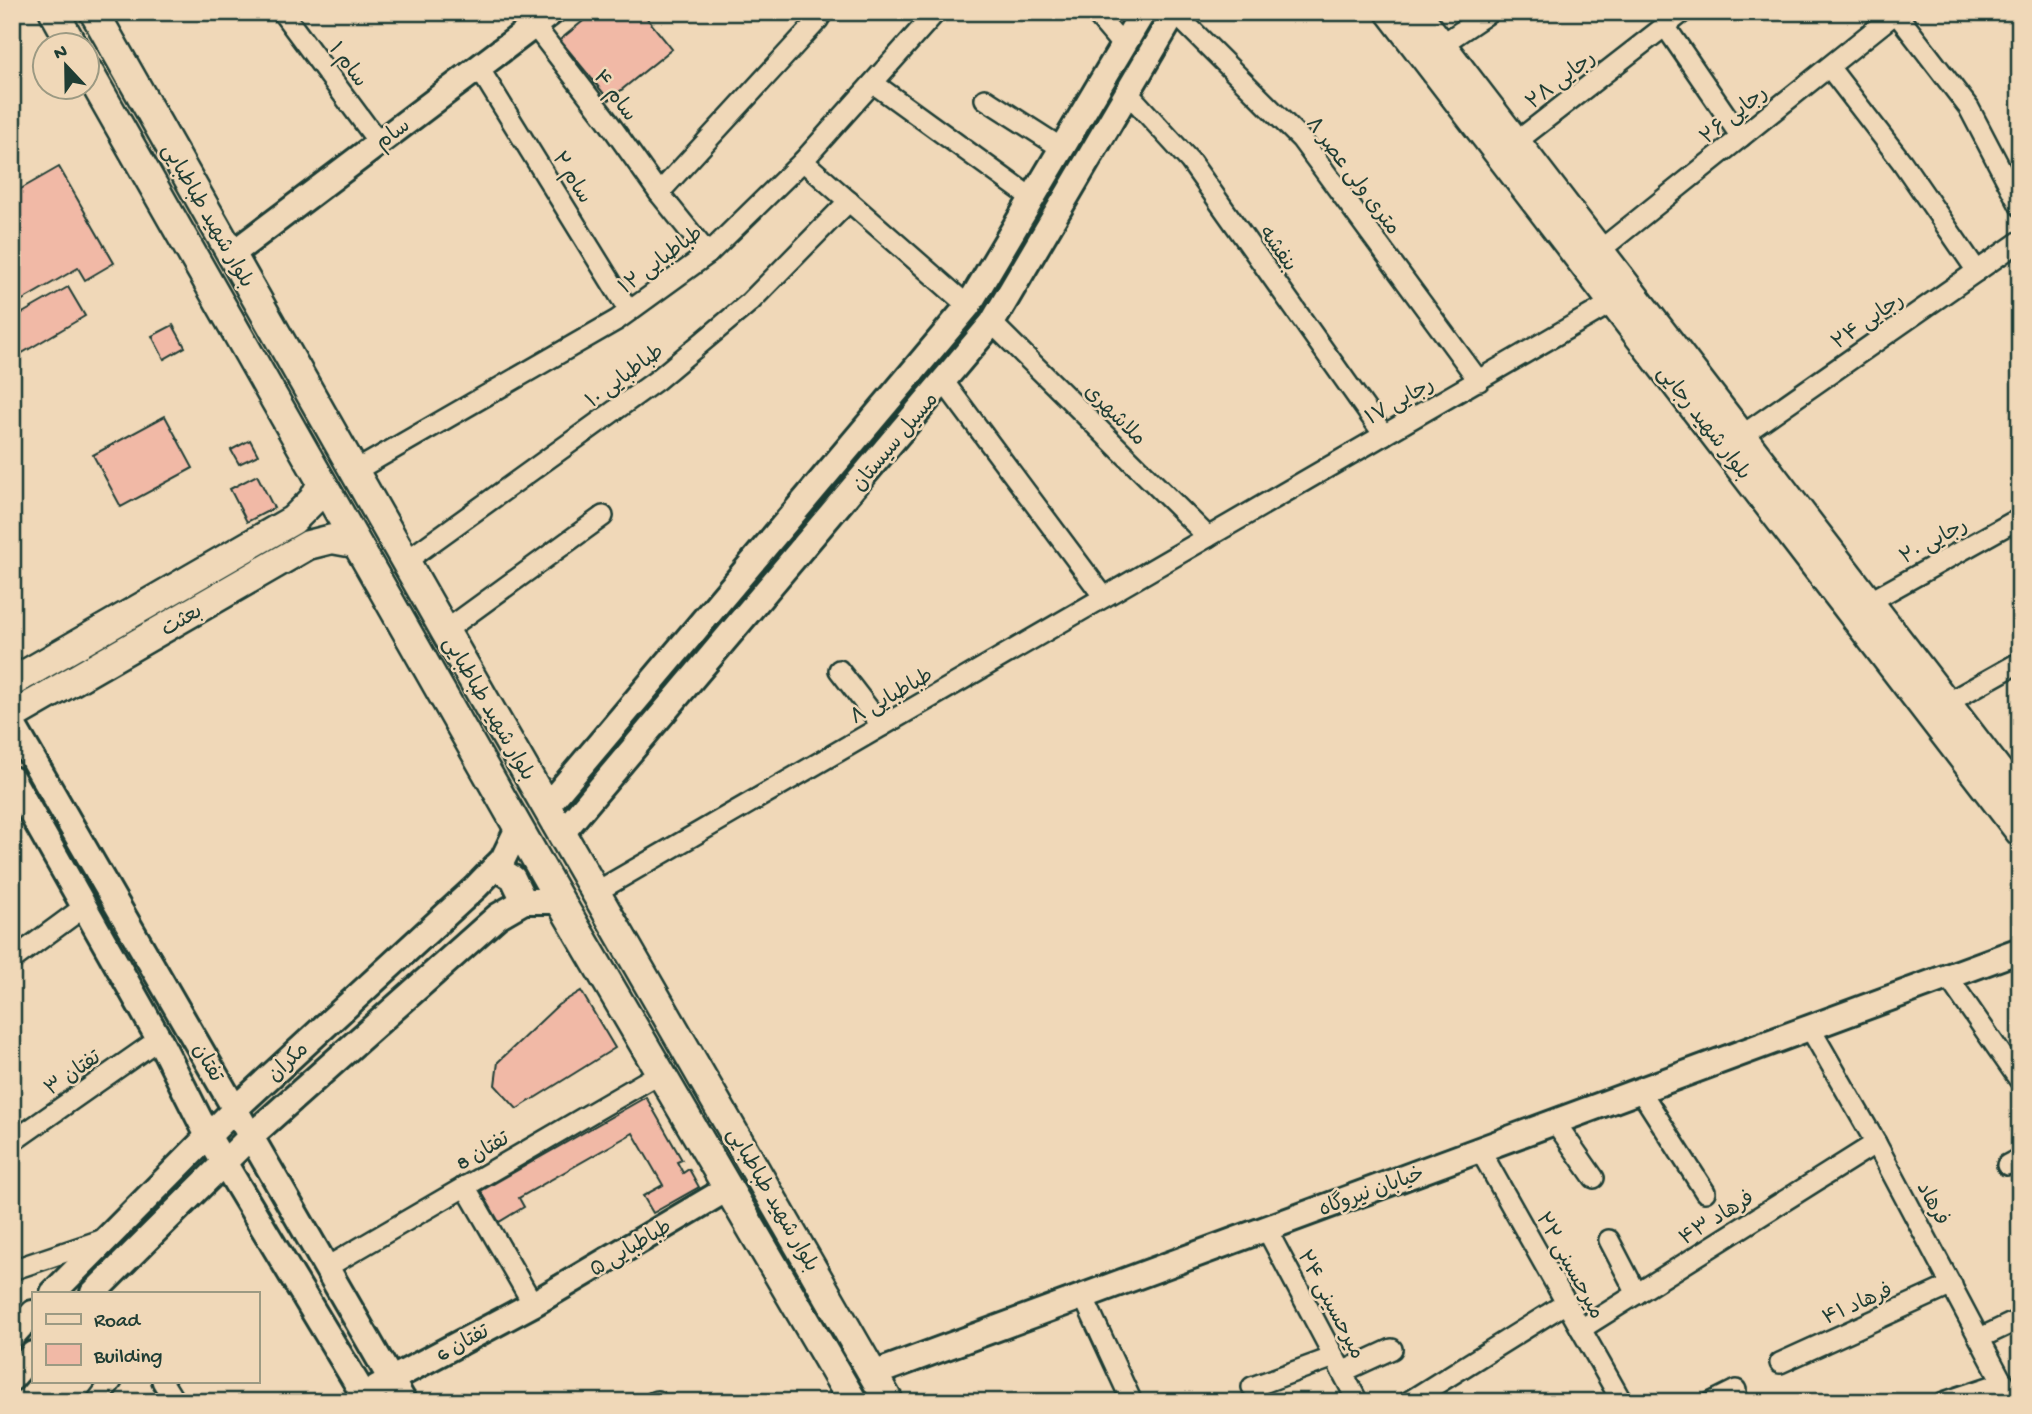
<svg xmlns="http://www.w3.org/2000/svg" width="2032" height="1414" viewBox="0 0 2032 1414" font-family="'Gochi Hand','Playpen Sans Arabic',sans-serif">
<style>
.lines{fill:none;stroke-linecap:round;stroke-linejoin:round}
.canal{stroke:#8cdbea;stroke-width:18}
.building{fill:#f1b9a6;stroke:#1f3d34;stroke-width:2}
.minor-casing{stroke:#1f3d34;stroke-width:24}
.tertiary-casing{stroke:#1f3d34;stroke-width:30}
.secondary-casing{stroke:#1f3d34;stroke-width:33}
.minor{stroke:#f0d8b8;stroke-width:19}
.tertiary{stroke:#f0d8b8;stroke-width:24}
.secondary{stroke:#f0d8b8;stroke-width:28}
.labels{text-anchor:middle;stroke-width:5;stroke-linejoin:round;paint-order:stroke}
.street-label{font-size:21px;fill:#1f3d34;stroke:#f0d8b8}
</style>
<rect width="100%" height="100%" fill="#f0d8b8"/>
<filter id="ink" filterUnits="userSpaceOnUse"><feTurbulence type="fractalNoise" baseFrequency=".0143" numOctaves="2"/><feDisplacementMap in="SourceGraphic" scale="14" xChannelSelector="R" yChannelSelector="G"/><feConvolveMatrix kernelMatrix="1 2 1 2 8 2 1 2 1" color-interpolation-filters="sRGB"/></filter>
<g filter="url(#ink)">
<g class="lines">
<g class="canal">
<path d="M1050,201L1156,12"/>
<path d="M576,797L711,637"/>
</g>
</g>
<g class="building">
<path d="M594,12H642L672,49L609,100L560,40Z"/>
<path d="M59,167L114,263L85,280L78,268L12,306V194Z"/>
<path d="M68,287L85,316L12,359V319Z"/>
<path d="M173,325L185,347L164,359L152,336Z"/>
<path d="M165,416L193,468L121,507L93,455Z"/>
<path d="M250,440L258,455L239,464L231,450Z"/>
<path d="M257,475L274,508L247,522L230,489Z"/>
<path d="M581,991L615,1048L517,1109L495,1085L498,1062L558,1005Z"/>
<path d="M646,1097L682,1160L677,1162L683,1173L689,1169L699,1187L653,1213L643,1196L663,1185L633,1133L519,1198L524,1207L499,1222L481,1191Z"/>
</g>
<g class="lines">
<defs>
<g id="minor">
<path d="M282,12L379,143"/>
<path d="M524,12L607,120L659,193"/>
<path d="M1094,12L1123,46"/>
<path d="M1175,13L1301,139L1479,381"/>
<path d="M1896,13L1969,108L2020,206"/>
<path d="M1665,26L1741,137"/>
<path d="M1441,45L1490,12"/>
<path d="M1829,67L1902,162L1977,271"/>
<path d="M479,68L629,311"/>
<path d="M873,83L1033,199"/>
<path d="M1128,93L1190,161L1384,435"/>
<path d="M985,99L1063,149"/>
<path d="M1516,142L1683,12"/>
<path d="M803,161L968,306"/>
<path d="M1599,251L1897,12"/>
<path d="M708,254L659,193L818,20L823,12"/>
<path d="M992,323L1208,537"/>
<path d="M944,382L1104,597"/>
<path d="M1741,436L2020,241"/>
<path d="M355,471L617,320L708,254L803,161L936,12"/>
<path d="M406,561L657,380L750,302L849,201"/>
<path d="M1869,602L2020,518"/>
<path d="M445,631L603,516"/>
<path d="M839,670L882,726"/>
<path d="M1947,703L2020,662"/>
<path d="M596,892L1613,302"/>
<path d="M12,960L84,907"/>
<path d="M1948,977L2020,1081"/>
<path d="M1810,1028L1876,1143L2013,1402"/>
<path d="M1640,1090L1705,1192"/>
<path d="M1555,1122L1594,1178"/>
<path d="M12,1142L159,1039"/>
<path d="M1480,1150L1622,1402"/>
<path d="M2007,1165L2020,1158"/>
<path d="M465,1186L533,1304"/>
<path d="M1266,1228L1358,1402"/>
<path d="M1609,1240L1637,1294"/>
<path d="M327,1267L660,1073"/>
<path d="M12,1270L104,1239"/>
<path d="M1083,1296L1132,1402"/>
<path d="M1581,1329L1876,1143"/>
<path d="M1980,1338L2020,1319"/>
<path d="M1780,1363L1952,1285"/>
<path d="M1342,1372L1392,1349"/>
<path d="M162,1381L175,1402"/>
<path d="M1252,1387L1334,1357"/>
<path d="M96,1402L112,1381"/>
<path d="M654,1402L657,1401"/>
<path d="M1408,1402L1566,1303"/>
<path d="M1712,1402L1736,1390"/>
<path d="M1944,1402L2004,1382"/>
</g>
<g id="tertiary">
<path d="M232,254L552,12"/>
<path d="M12,723L404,1402"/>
<path d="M12,779L159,1039L208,1136L368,1402"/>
<path d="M547,806L968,306L1143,12"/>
<path d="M562,833L992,323L1175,12"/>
<path d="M495,867L513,878L524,901"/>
<path d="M53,1293L236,1108L476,887L503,859L518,828"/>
<path d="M93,1293L251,1136L498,916L524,901H560"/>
<path d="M12,1336L33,1313"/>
<path d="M873,1374L2020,950"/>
<path d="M12,1378L33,1354"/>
<path d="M377,1387L533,1304L727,1189"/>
</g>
<g id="secondary">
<path d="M54,12L73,46"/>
<path d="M94,12L445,631L889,1402"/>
<path d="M1390,12L2020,832"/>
<path d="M1416,12L2020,799"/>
<path d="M88,71L560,901L853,1402"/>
<path d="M12,682L293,520L313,500L321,485"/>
<path d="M12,716L308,545L332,539L354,543"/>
</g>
</defs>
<use href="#minor" class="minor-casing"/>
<use href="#tertiary" class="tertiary-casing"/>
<use href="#secondary" class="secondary-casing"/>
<use href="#minor" class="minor"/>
<use href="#tertiary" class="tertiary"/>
<use href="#secondary" class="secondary"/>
</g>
</g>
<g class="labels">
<g class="street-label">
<text transform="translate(349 64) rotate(53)" y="7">سام ۱</text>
<text transform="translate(1560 79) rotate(-38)" y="7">رجایی ۲۸</text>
<text transform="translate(616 95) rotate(53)" y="7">سام ۴</text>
<text transform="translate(1733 114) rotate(-39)" y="7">رجایی ۲۶</text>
<text transform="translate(392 133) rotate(-37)" y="7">سام</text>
<text transform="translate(1354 175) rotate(53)" y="7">۸ متری ولی عصر</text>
<text transform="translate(573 177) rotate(58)" y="7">سام ۲</text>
<text transform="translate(209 215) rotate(60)" y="7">بلوار شهید طباطبایی</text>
<text transform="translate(1279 248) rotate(55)" y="7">بنفشه</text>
<text transform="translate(660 259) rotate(-37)" y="7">طباطبایی ۱۲</text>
<text transform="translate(1867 320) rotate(-35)" y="7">رجایی ۲۴</text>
<text transform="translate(624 375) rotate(-37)" y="7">طباطبایی ۱۰</text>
<text transform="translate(1399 400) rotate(-30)" y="7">رجایی ۱۷</text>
<text transform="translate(1116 414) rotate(45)" y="7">ملاشهری</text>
<text transform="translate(1705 422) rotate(52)" y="7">بلوار شهید رجایی</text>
<text transform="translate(894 441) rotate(-50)" y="7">مسیل سیستان</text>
<text transform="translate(1933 540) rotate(-29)" y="7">رجایی ۲۰</text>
<text transform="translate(181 619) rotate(-30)" y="7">بعثت</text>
<text transform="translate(891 695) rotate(-30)" y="7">طباطبایی ۸</text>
<text transform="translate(490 708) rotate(60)" y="7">بلوار شهید طباطبایی</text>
<text transform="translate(287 1061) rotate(-43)" y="7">مکران</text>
<text transform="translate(209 1062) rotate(60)" y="7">تفتان</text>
<text transform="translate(72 1072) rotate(-35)" y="7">تفتان ۳</text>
<text transform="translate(482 1150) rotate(-30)" y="7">تفتان 8</text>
<text transform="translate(1371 1190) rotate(-20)" y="7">خیابان نیروگاه</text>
<text transform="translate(774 1199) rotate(60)" y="7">بلوار شهید طباطبایی</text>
<text transform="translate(1934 1203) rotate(62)" y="7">فرهاد</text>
<text transform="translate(1716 1217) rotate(-32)" y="7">فرهاد ۴۳</text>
<text transform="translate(630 1247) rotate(-31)" y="7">طباطبایی ۵</text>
<text transform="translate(1571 1265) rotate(61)" y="7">میرحسینی ۲۲</text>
<text transform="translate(1857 1303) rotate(-24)" y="7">فرهاد ۴۱</text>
<text transform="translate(1332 1304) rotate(62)" y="7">میرحسینی ۲۴</text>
<text transform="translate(462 1342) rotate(-28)" y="7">تفتان 6</text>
</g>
</g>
<rect width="2032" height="1414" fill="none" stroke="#f0d8b8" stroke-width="42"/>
<rect x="21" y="21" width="1990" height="1372" fill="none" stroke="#1f3d34" stroke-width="2.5" filter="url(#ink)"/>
<rect x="32" y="1292" width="228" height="91" fill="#f0d8b8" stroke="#9c9a83" stroke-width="2"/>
<rect x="46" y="1314" width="35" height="10" fill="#f0d8b8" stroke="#9c9a83" stroke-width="2"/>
<text x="94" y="1326" font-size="21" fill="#1f3d34">Road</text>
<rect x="46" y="1344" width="35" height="21" fill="#f1b9a6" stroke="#9c9a83" stroke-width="2"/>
<text x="94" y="1362" font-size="21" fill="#1f3d34">Building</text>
<g transform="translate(66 66) rotate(338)"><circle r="33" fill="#f0d8b8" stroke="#9c9a83" stroke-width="2"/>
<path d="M0-5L12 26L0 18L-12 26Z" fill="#1f3d34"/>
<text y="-10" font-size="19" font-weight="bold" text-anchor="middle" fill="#1f3d34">N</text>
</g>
</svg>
